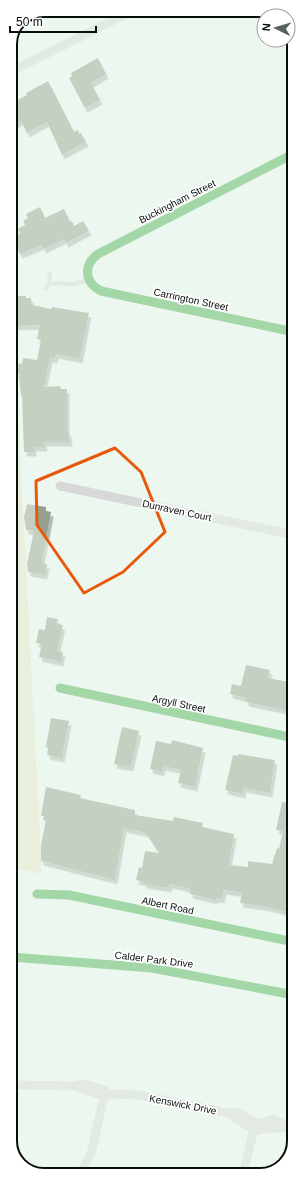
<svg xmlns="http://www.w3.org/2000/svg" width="304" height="1185" viewBox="0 0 304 1185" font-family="Helvetica,sans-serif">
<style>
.green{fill:#e5e5c5}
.building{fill:#96a08f;filter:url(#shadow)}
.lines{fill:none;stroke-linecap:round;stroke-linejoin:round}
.lane{stroke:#d7d9d8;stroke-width:4.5}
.street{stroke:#d7d9d8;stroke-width:9}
.fast{stroke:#4caf50;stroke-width:9}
.marked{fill:none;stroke:#e8590c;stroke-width:3;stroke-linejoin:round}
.labels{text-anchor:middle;stroke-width:3.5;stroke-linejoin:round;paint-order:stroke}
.street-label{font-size:10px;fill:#080f0a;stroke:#fff}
.rim{fill:none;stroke:#080f0a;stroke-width:2}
</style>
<defs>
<filter id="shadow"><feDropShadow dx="2.5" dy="4.5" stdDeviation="0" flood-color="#0004"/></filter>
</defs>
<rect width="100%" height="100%" fill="#ecf8ef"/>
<path class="green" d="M10,259L42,874L10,867Z"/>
<g class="building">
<path d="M98,58L106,74L91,83L100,100L85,108L69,78L72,76L71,73Z"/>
<path d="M48,81L74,132L78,130L79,134L81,133L86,142L62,155L47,122L27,133L21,121L13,125L10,119V112L17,108L14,102L27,95L26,93Z"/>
<path d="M40,207L45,218L64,209L70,222L72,221L74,226L83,221L89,231L66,243L64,239L44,249L42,245L20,254L12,238L20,234L18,229L25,225L23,221L28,218L26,214Z"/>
<path d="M12,296H26V298H31L32,305L51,309L52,307L89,313L80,359L56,354L55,359L50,358L44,387L60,386L61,389H67V432H69L70,442H44L45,447H34V452H24L22,396H21L19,374H16L19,363L22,364L23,358L37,360L41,340L37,339L40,325L14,326Z"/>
<path d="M27,504L46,507V511L51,512L42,560V563L47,564L45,575L28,572L27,564L34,531L26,530L24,517Z"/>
<path d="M47,617L58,619L57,624L63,625L57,651L63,652L61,662L39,657L42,644L36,643L39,629L45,630Z"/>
<path d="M246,665L270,670L268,678L294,683V712L246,702V698L230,694L232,684L241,686Z"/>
<path d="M51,718L69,721L62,758L47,755L48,748L46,747Z"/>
<path d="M122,727L139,731L131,767L114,764Z"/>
<path d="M172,740L203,748L195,787L178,783L181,770L163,766L162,772L150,769L156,741L171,744Z"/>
<path d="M238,754L275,760L270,793L244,788L243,794L225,790L233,755L238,756Z"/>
<path d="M46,787L81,795L80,798L135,810V815L173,821L174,817L203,823L202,827L234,834L229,865L248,867V861L272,864L277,848L279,849L283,831L276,830L282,802L294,804V881L290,880L286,897L294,901V914L268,907L240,903L242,893L224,890L222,899L216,898V900L190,894L191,889L170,884L169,888L144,884V882L136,880L139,867L142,868L145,851L159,853L146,833L124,828L115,880L41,861V845L46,820H43L44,816H41Z"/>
</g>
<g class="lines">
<g class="lane">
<path d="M49,283L74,284L88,280"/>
<path d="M46,289L49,283L50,274"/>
</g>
<g class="street">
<path d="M10,72L134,10"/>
<path d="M60,486L294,535"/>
<path d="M11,1085L75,1086C88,1081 93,1088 105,1090"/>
<path d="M75,1086L104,1096L116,1094L138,1095L228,1113C247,1110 247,1124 261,1123C265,1122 269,1120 273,1119L288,1127"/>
<path d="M228,1113L254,1130L289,1127"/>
<path d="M243,1174L255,1125"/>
<path d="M79,1175L91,1154L105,1092"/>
</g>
<g class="fast">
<path d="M293,154L98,254C83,265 84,282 101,291L294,332"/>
<path d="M60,688L294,738"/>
<path d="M37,894L69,895L294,942"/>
<path d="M11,957L152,968L294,995"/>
</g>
</g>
<path d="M0 0H304V1185H0ZM115,448L141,472L165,532L123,572L84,593L37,525L36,481Z" fill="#ecf8ef" fill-opacity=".55" fill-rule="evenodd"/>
<path class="marked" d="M115,448L141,472L165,532L123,572L84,593L37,525L36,481Z"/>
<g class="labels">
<g class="street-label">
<text transform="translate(177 201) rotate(-27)" y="4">Buckingham Street</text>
<text transform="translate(191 299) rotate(12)" y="4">Carrington Street</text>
<text transform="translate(177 510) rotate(12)" y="4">Dunraven Court</text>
<text transform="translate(179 703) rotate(12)" y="4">Argyll Street</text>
<text transform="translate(168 905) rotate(12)" y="4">Albert Road</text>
<text transform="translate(154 959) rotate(7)" y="4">Calder Park Drive</text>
<text transform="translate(183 1104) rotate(11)" y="4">Kenswick Drive</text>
</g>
</g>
<path d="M0 0H304V1185H0ZM44 17H260A27 27 0 0 1 287 44V1141A27 27 0 0 1 260 1168H44A27 27 0 0 1 17 1141V44A27 27 0 0 1 44 17Z" fill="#fff" fill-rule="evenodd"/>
<path class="rim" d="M44 17H260A27 27 0 0 1 287 44V1141A27 27 0 0 1 260 1168H44A27 27 0 0 1 17 1141V44A27 27 0 0 1 44 17Z"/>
<g transform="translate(276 28) rotate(275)"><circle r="19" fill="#ffffff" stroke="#9c9f9d"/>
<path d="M0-3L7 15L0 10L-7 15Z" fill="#58615a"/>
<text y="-6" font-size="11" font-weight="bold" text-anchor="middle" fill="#080f0a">N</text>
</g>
<path d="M10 26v6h86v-6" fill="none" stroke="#080f0a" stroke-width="2"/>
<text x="16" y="26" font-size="12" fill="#080f0a" stroke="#ffffff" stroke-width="3" paint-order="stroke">50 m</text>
</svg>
